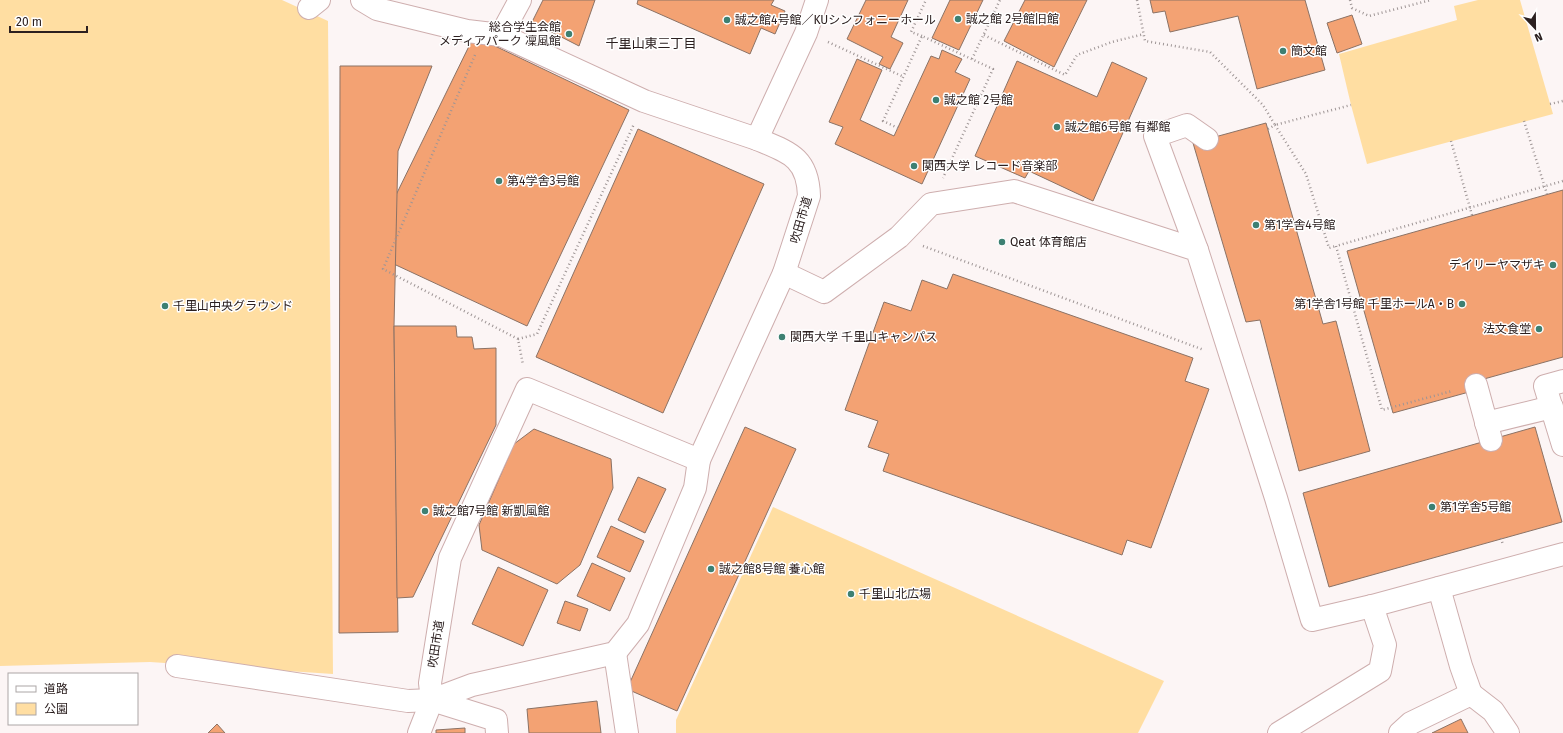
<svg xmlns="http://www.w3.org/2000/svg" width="1563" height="733" viewBox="0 0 1563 733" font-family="'Fira Sans','Noto Sans JP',sans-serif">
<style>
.green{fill:#ffdea2}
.building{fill:#f3a273;stroke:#8b7265}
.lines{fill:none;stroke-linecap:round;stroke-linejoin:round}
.minor-casing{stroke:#ceaeae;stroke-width:24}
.path{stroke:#9e9595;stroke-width:2.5;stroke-dasharray:1 3;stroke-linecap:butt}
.minor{stroke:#fff;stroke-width:22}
.path-bridge{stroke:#9e9595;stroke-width:2.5;stroke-dasharray:1 3;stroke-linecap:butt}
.poi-dot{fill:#3d8072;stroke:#fff;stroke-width:1.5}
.labels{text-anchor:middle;stroke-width:3;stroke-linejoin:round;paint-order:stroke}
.poi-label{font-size:12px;fill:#2c2020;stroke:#fff;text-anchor:start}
.street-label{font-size:12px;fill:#2c2020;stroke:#fff}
.neighbourhood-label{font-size:13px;fill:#2c2020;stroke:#fff}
</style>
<rect width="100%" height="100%" fill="#fcf5f5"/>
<g class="green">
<path d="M0,0H282L328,21L333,674L150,662L0,666Z"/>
<path d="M1478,0H1520L1553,114L1367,164L1351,105L1339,54L1457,20L1454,6Z"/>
<path d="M773,507L1164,681L1138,733H676V720Z"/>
</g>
<g class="building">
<path d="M543,0H595L579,46L532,22Z"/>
<path d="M638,0H774L771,5L785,11L775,34L761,28L750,54L637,4Z"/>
<path d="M866,0H908L891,37L903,43L890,69L879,64L883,57L847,39Z"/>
<path d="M950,0H983L959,50L932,38Z"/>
<path d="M1025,0H1087L1054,67L1004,41Z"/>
<path d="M1150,0H1305L1325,70L1257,89L1238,16L1170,32L1165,11L1153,13Z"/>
<path d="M1352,15L1362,44L1337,53L1327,23Z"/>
<path d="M474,36L629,110L527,326L368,252Z"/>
<path d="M942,50L962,59L955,72L970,79L922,184L835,144L843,127L829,122L857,59L882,70L860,120L894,136L931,56L939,59Z"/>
<path d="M1017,61L1097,97L1112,62L1147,78L1093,201L1029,171L1025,178L975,156Z"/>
<path d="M340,66H432L398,151L394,326L398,632L339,633Z"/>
<path d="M1266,123L1323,324L1336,321L1370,451L1299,471L1260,320L1246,322L1193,143Z"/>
<path d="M638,129L764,184L663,413L536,357Z"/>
<path d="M1563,190V357L1466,384L1469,392L1393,413L1347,251Z"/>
<path d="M953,274L1193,358L1185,381L1209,389L1151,548L1127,540L1122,555L883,471L889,454L868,447L878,421L845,410L884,302L911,311L922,280L947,289Z"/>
<path d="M394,326H456L457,337H472L474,349L496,348V425L413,597L397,598Z"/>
<path d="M745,427L796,449L677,711L627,689Z"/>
<path d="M1535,427L1562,522L1329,587L1303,493Z"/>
<path d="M534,429L611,459L613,488L580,565L557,584L482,550L479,525L514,444Z"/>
<path d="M638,477L666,489L645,533L618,520Z"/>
<path d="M611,526L644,541L630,572L597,557Z"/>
<path d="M592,563L625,578L610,611L577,596Z"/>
<path d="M498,567L548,590L523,646L472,624Z"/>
<path d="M565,601L588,609L580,631L557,623Z"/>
<path d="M597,701L601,733H529L527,709Z"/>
<path d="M1461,719L1468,733H1432Z"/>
<path d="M217,724L225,733H208Z"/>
<path d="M465,728V733H436V730Z"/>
</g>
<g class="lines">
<defs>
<g id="minor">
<path d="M362,0L377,9L467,31L501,35L644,101L757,139"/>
<path d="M309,8L319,0"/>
<path d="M501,35L520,0"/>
<path d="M1197,250L1155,136L1187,125L1207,139"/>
<path d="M784,273L824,292L899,237L931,204L1014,191L1197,250L1276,498L1312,620L1372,606L1563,554"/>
<path d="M1563,381L1545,386L1563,445"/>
<path d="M1476,385L1491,440"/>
<path d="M1486,423L1552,407"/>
<path d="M1439,588L1461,666L1471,694"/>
<path d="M615,653L627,733"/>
<path d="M177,666L408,701L432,700L496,720L497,733"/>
<path d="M432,700L430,683L450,558L527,389L699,460L784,273L809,196C808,157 788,152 757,139L806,33L817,0"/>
<path d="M432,700L472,685L615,653L638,624L695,488L699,460"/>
<path d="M419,733L432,700"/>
<path d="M1279,733L1380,671L1385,645L1372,606"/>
<path d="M1400,733L1411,723L1471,694L1493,711L1508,733"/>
</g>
</defs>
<use href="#minor" class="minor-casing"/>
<g class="path">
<path d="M1137,0L1145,41L1210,52L1263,105L1275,125L1351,105"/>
<path d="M1350,0L1352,8L1369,16L1431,0"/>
<path d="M984,35L1065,75L1077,55L1112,42L1144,34"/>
<path d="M922,36L911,32L926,0"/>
<path d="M828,42L904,77"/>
<path d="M475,55L383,269L518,339L523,365"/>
<path d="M972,59L1000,0"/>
<path d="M1550,104L1563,101"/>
<path d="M1524,121L1547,194"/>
<path d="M898,128L883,121L922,36L993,69L943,178"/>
<path d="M1268,129L1275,125L1306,174L1329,248L1336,246"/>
<path d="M923,246L1204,350"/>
<path d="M1351,300L1382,410L1452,391"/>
<path d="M1319,308L1351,300L1336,246L1563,181"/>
<path d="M518,339L537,334L634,124"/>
<path d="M1501,538L1503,545"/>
</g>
<use href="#minor" class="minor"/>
<path class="path-bridge" d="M1451,141L1472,215"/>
</g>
<g class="poi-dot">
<circle cx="958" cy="19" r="4"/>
<circle cx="727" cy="20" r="4"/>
<circle cx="569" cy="34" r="4"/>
<circle cx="1283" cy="51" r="4"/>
<circle cx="936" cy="100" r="4"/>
<circle cx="1057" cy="127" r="4"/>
<circle cx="914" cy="166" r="4"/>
<circle cx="499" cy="181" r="4"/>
<circle cx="1256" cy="225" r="4"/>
<circle cx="1002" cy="242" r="4"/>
<circle cx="1553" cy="265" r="4"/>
<circle cx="1462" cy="304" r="4"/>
<circle cx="165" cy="306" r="4"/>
<circle cx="1539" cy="329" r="4"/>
<circle cx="782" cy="337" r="4"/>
<circle cx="1432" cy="507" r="4"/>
<circle cx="425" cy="511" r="4"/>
<circle cx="711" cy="569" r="4"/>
<circle cx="851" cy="594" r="4"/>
</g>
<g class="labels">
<g class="poi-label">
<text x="966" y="23">誠之館 2号館旧館</text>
<text x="735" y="24">誠之館4号館／KUシンフォニーホール</text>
<text x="561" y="31" text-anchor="end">総合学生会館<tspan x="561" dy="14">メディアパーク 凜風館</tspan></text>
<text x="1291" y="55">簡文館</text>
<text x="944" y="104">誠之館 2号館</text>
<text x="1065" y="131">誠之館6号館 有鄰館</text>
<text x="922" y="170">関西大学 レコード音楽部</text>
<text x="507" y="185">第4学舎3号館</text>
<text x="1264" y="229">第1学舎4号館</text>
<text x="1010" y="246">Qeat 体育館店</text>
<text x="1545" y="269" text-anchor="end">デイリーヤマザキ</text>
<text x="1454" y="308" text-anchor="end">第1学舎1号館 千里ホールA・B</text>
<text x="173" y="310">千里山中央グラウンド</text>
<text x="1531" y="333" text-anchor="end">法文食堂</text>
<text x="790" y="341">関西大学 千里山キャンパス</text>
<text x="1440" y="511">第1学舎5号館</text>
<text x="433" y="515">誠之館7号館 新凱風館</text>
<text x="719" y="573">誠之館8号館 養心館</text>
<text x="859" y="598">千里山北広場</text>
</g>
<g class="street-label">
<text transform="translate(801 220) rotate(-74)" y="4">吹田市道</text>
<text transform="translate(436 644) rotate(-81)" y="4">吹田市道</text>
</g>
<g class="neighbourhood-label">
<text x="651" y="48">千里山東三丁目</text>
</g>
</g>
<rect x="8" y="673" width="130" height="52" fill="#ffffff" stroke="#aba6a6"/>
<rect x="16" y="686" width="20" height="6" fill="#ffffff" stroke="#aba6a6"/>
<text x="44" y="693" font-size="12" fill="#2c2020">道路</text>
<rect x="16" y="703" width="20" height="12" fill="#ffdea2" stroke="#aba6a6"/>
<text x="44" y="713" font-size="12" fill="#2c2020">公園</text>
<g transform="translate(1535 28) rotate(158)" stroke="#ffffff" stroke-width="3" paint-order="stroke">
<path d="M0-3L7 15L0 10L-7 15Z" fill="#2c2020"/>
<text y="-6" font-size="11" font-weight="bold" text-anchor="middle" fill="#2c2020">N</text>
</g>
<path d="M10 26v6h77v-6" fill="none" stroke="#2c2020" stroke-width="2"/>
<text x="16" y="26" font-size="12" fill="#2c2020" stroke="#ffffff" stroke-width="3" paint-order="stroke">20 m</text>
</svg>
